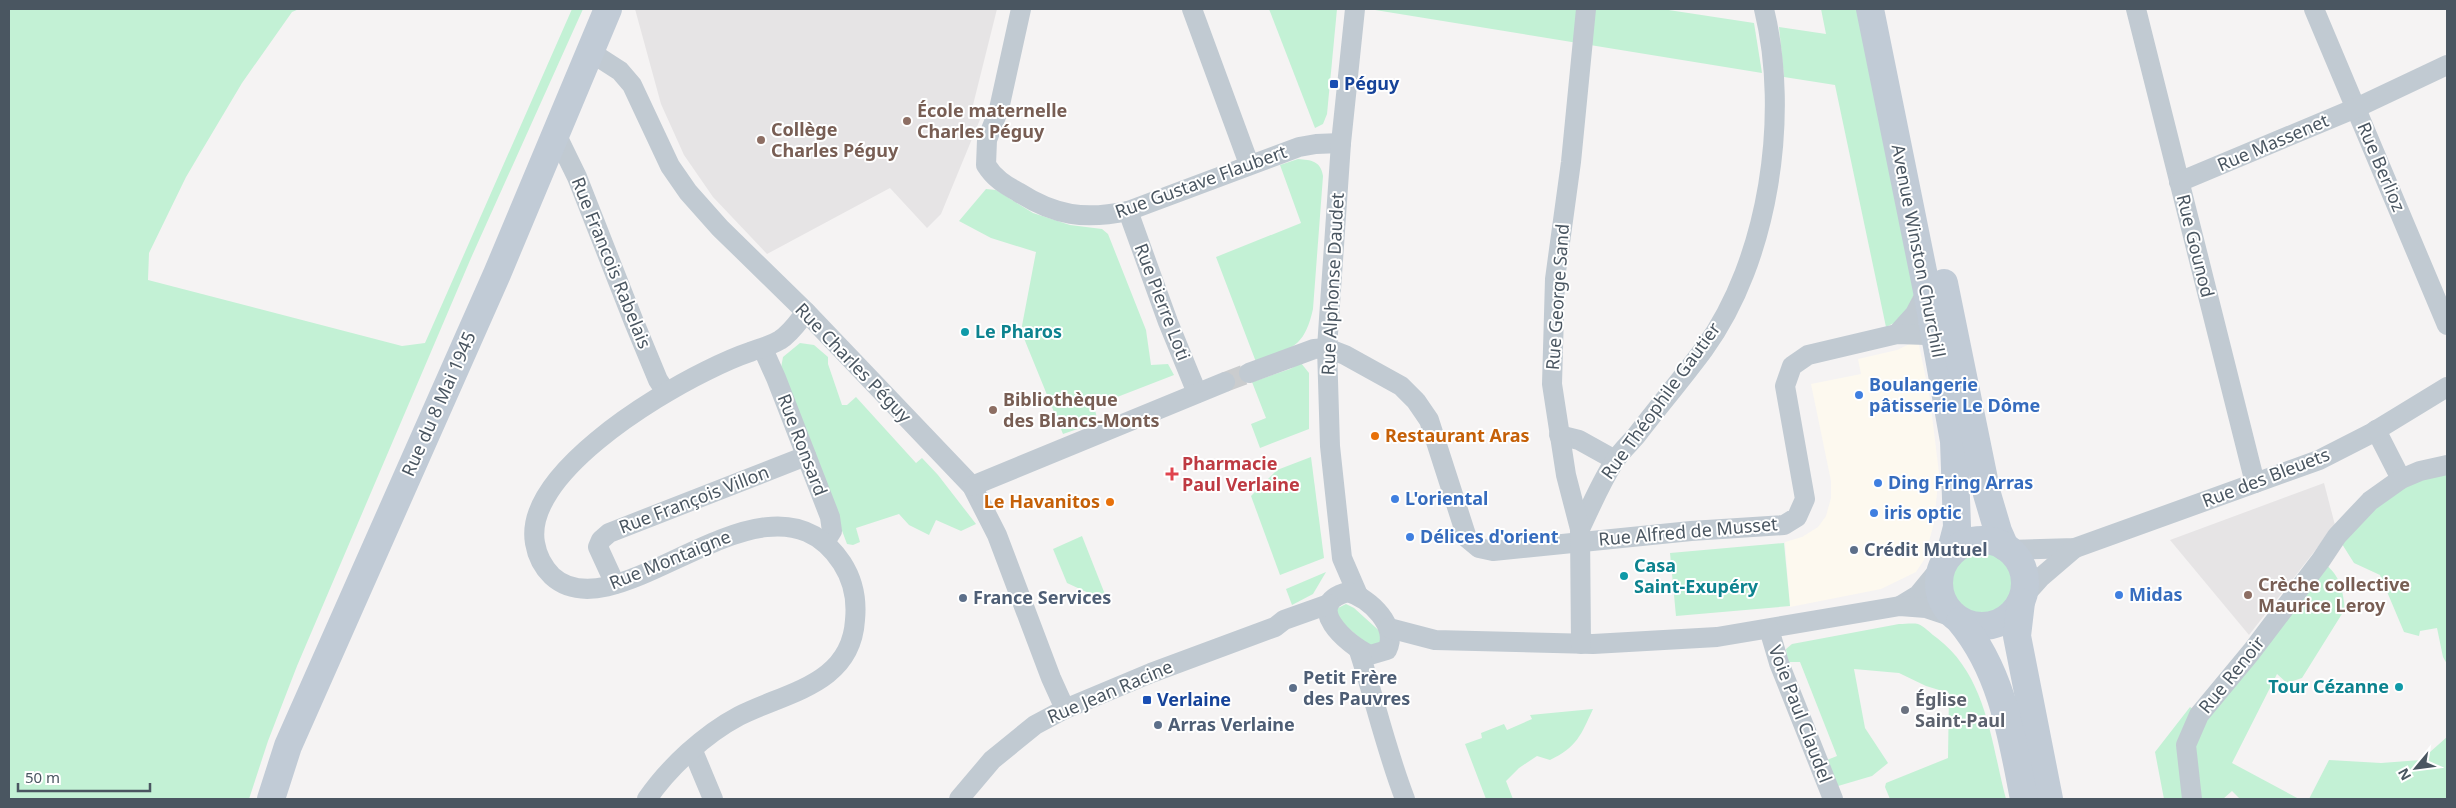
<svg xmlns="http://www.w3.org/2000/svg" width="2456" height="808" viewBox="0 0 2456 808" font-family="'Noto Sans',sans-serif">
<style>
.commercial{fill:#fdf9ef}
.education{fill:#e6e4e5}
.green{fill:#c3f1d5}
.lines{fill:none;stroke-linecap:round;stroke-linejoin:round}
.street-tunnel{stroke:#caccce;stroke-width:20;stroke-dasharray:20 10;stroke-linecap:butt}
.street{stroke:#c1cad2;stroke-width:20}
.secondary{stroke:#c1cbd6;stroke-width:28}
.transit-dot{fill:#1a4fb4;stroke:#fff;stroke-width:2}
.education-dot{fill:#8d6e63;stroke:#fff;stroke-width:2}
.culture-dot{fill:#0f9aa8;stroke:#fff;stroke-width:2}
.shop-dot{fill:#3f7fe0;stroke:#fff;stroke-width:2}
.food-dot{fill:#e8710a;stroke:#fff;stroke-width:2}
.health-dot{fill:#e0444e;stroke:#fff;stroke-width:2}
.service-dot{fill:#5c6f8a;stroke:#fff;stroke-width:2}
.worship-dot{fill:#6b7280;stroke:#fff;stroke-width:2}
.labels{text-anchor:middle;stroke-width:4;stroke-linejoin:round;paint-order:stroke}
.transit-label{font-size:18px;font-weight:bold;fill:#164399;stroke:#fff;text-anchor:start}
.education-label{font-size:18px;font-weight:bold;fill:#785e54;stroke:#fff;text-anchor:start}
.street-label{font-size:18px;fill:#4a5661;stroke:#fff}
.culture-label{font-size:18px;font-weight:bold;fill:#0d838f;stroke:#fff;text-anchor:start}
.shop-label{font-size:18px;font-weight:bold;fill:#366cbe;stroke:#fff;text-anchor:start}
.food-label{font-size:18px;font-weight:bold;fill:#c56008;stroke:#fff;text-anchor:start}
.health-label{font-size:18px;font-weight:bold;fill:#be3a42;stroke:#fff;text-anchor:start}
.service-label{font-size:18px;font-weight:bold;fill:#4e5e75;stroke:#fff;text-anchor:start}
.worship-label{font-size:18px;font-weight:bold;fill:#5b616d;stroke:#fff;text-anchor:start}
</style>
<rect width="100%" height="100%" fill="#f5f3f3"/>
<path class="commercial" d="M1918,340L1930,399L1939,473L1934,523L1924,560L1916,572L1881,589L1790,607L1785,542L1802,537L1818,527L1826,516L1831,498V481L1811,384L1861,374L1858,359L1897,350Z"/>
<g class="education">
<path d="M635,9H997L971,113L981,117L941,214L927,228L890,188L767,254L713,197L684,155L661,104Z"/>
<path d="M2324,483L2335,525L2249,635L2170,540Z"/>
</g>
<g class="green">
<path d="M9,9H299L292,12L242,83L186,177L149,253L148,280L402,346L425,343L572,9H583L471,258L297,666L268,741L249,799H9Z"/>
<path d="M1269,9H1337L1327,114L1323,124L1315,128Z"/>
<path d="M1369,9H1662L1754,23L1762,73Z"/>
<path d="M1821,9H1861L1915,292L1904,318L1886,327L1835,85L1784,77L1779,27L1826,34Z"/>
<path d="M1298,159C1311,160 1321,161 1323,176L1313,309C1304,349 1291,348 1256,362L1216,257L1301,223L1280,165Z"/>
<path d="M986,189L996,190L1033,213L1070,225L1102,229L1108,234L1146,330L1151,365L1168,364L1174,375L1094,406L1098,422L1063,434L1021,331L1036,252L991,238L959,221Z"/>
<path d="M800,343L814,345L828,357V364L842,405H847L856,397L916,463L922,458L938,475L976,524L961,531L936,520L929,535L909,525L899,514L856,528L860,542L853,545L847,544L781,368L783,357Z"/>
<path d="M1301,363L1309,373V429L1260,448L1251,424L1266,418L1252,382L1290,369Z"/>
<path d="M1311,457L1324,558L1280,575L1251,496L1277,470Z"/>
<path d="M2447,465V664L2443,657L2437,628L2420,631L2419,636L2404,632L2380,575L2354,563L2337,536L2370,501Z"/>
<path d="M1082,536L1108,602L1067,583L1053,549Z"/>
<path d="M1784,543L1790,606L1676,616L1670,553Z"/>
<circle cx="1982" cy="584" r="32"/>
<path d="M2321,560C2340,576 2342,585 2345,609L2302,678L2287,683L2277,674L2232,763L2299,799H2240L2232,791L2223,799H2164L2155,752L2190,707L2199,714Z"/>
<path d="M1326,572L1313,594L1292,605L1286,589Z"/>
<path d="M1346,604L1354,608L1385,636L1383,645L1372,648L1341,622L1336,609Z"/>
<path d="M1899,624C1905,624 1913,623 1918,624C1924,626 1931,634 1937,638C1987,676 1991,743 2006,799H1890L1885,787L1886,783L1948,758L1949,693L1926,686L1899,673L1854,669L1865,728L1888,763L1872,776L1838,786L1827,760L1837,756L1800,662H1788L1786,649L1792,644Z"/>
<path d="M1593,709C1581,735 1577,747 1550,760L1537,756L1519,768L1506,781L1513,799H1486L1465,744L1482,738L1481,733L1504,724L1507,730L1532,719L1530,715Z"/>
<path d="M2447,737V799H2309L2329,760L2381,763L2421,760Z"/>
</g>
<g class="lines">
<path class="street-tunnel" d="M1225,382L1249,373"/>
<g class="street">
<path d="M1021,9L999,109L987,140L986,165C994,178 1005,185 1018,192C1055,216 1085,220 1128,211L1299,147L1316,144L1341,143"/>
<path d="M1192,9L1249,164"/>
<path d="M1355,9L1341,143L1327,348L1330,446L1342,558L1358,595"/>
<path d="M2136,9L2255,483"/>
<path d="M2314,9L2447,325"/>
<path d="M589,51L620,71L632,85L670,166L688,192L720,228L806,312L972,486L997,535L1051,678L1065,709"/>
<path d="M556,134L577,177L634,322L658,380L666,392"/>
<path d="M2179,182L2356,108L2447,65"/>
<path d="M1128,211L1168,322L1197,393"/>
<path d="M1897,334L1915,314L1927,291"/>
<path d="M763,349L776,378L830,517L832,531L825,542"/>
<path d="M1249,373L1314,349L1327,348L1345,355L1401,386L1416,401L1429,420L1467,538L1479,548L1493,551L1691,531L1784,525L1797,517L1805,499L1785,386L1792,366L1808,355L1897,334L1926,335L1936,343"/>
<path d="M2376,430L2401,479"/>
<path d="M1559,435L1579,440L1615,460"/>
<path d="M972,486L1225,382"/>
<path d="M1580,529C1591,506 1600,484 1614,462C1620,452 1629,444 1636,436C1658,407 1682,379 1704,349C1769,260 1790,115 1764,9"/>
<path d="M2009,550L2075,548L2319,460L2370,434L2447,387"/>
<path d="M615,584L598,547L601,540L609,533L806,456"/>
<path d="M1348,592C1370,598 1399,627 1387,650L1370,655C1347,645 1301,604 1348,592Z"/>
<path d="M2023,597L2040,578L2075,548"/>
<path d="M1900,606L1918,595L1941,567"/>
<path d="M1389,628L1435,640L1593,644L1717,637L1900,606L1926,608L1956,618"/>
<path d="M1769,629L1779,663L1833,799"/>
<path d="M1581,644L1580,529L1566,475L1552,384L1555,279L1571,162L1586,9"/>
<path d="M1359,651C1375,700 1386,750 1405,799"/>
<path d="M693,751L713,799"/>
<path d="M647,799C669,767 705,734 739,716C786,692 851,685 855,620C857,600 853,580 842,563C768,451 619,638 552,576C543,567 537,555 535,543C523,475 655,396 706,371C720,364 735,357 750,352C761,348 770,346 780,340C791,333 798,322 806,312"/>
<path d="M959,799L992,760L1035,725L1065,709L1151,673L1275,627L1284,620L1329,604"/>
<path d="M2192,799L2186,745L2199,715L2252,651L2321,560L2337,536L2370,501L2401,479L2420,471L2447,465"/>
</g>
<g class="secondary">
<path d="M1870,9L1927,291L1954,441L1957,527L1950,554"/>
<path d="M1944,283L1987,494L1998,531L2005,547"/>
<circle cx="1982" cy="583" r="43"/>
<path d="M2021,602L2017,636L2049,799"/>
<path d="M1960,621C2002,671 2012,737 2024,799"/>
<path d="M271,799L288,746L497,274L608,9"/>
</g>
</g>
<g class="transit-dot">
<rect x="1329" y="79" width="10" height="10" rx="2.5"/>
<rect x="1142" y="695" width="10" height="10" rx="2.5"/>
</g>
<g class="education-dot">
<circle cx="907" cy="121" r="5"/>
<circle cx="761" cy="140" r="5"/>
<circle cx="993" cy="410" r="5"/>
<circle cx="2248" cy="595" r="5"/>
</g>
<g class="culture-dot">
<circle cx="965" cy="332" r="5"/>
<circle cx="1624" cy="576" r="5"/>
<circle cx="2399" cy="687" r="5"/>
</g>
<g class="shop-dot">
<circle cx="1859" cy="395" r="5"/>
<circle cx="1878" cy="483" r="5"/>
<circle cx="1395" cy="499" r="5"/>
<circle cx="1874" cy="513" r="5"/>
<circle cx="1410" cy="537" r="5"/>
<circle cx="2119" cy="595" r="5"/>
</g>
<g class="food-dot">
<circle cx="1375" cy="436" r="5"/>
<circle cx="1110" cy="502" r="5"/>
</g>
<path class="health-dot" d="M1169.5 466.5h5v5h5v5h-5v5h-5v-5h-5v-5h5z"/>
<g class="service-dot">
<circle cx="1854" cy="550" r="5"/>
<circle cx="963" cy="598" r="5"/>
<circle cx="1293" cy="688" r="5"/>
<circle cx="1158" cy="725" r="5"/>
</g>
<circle class="worship-dot" cx="1905" cy="710" r="5"/>
<g class="labels">
<g class="transit-label">
<text x="1344" y="90">Péguy</text>
<text x="1157" y="706">Verlaine</text>
</g>
<g class="education-label">
<text x="917" y="117">École maternelle<tspan x="917" dy="21">Charles Péguy</tspan></text>
<text x="771" y="136">Collège<tspan x="771" dy="21">Charles Péguy</tspan></text>
<text x="1003" y="406">Bibliothèque<tspan x="1003" dy="21">des Blancs-Monts</tspan></text>
<text x="2258" y="591">Crèche collective<tspan x="2258" dy="21">Maurice Leroy</tspan></text>
</g>
<g class="street-label">
<text transform="translate(2273 143) rotate(-23)" y="6">Rue Massenet</text>
<text transform="translate(2381 167) rotate(67)" y="6">Rue Berlioz</text>
<text transform="translate(1201 182) rotate(-20)" y="6">Rue Gustave Flaubert</text>
<text transform="translate(2195 246) rotate(76)" y="6">Rue Gounod</text>
<text transform="translate(1918 251) rotate(79)" y="6">Avenue Winston Churchill</text>
<text transform="translate(611 263) rotate(68)" y="6">Rue Francois Rabelais</text>
<text transform="translate(1333 284) rotate(-87)" y="6">Rue Alphonse Daudet</text>
<text transform="translate(1558 297) rotate(-86)" y="6">Rue George Sand</text>
<text transform="translate(1162 302) rotate(69)" y="6">Rue Pierre Loti</text>
<text transform="translate(853 363) rotate(46)" y="6">Rue Charles Péguy</text>
<text transform="translate(1661 401) rotate(-54)" y="6">Rue Théophile Gautier</text>
<text transform="translate(439 404) rotate(-66)" y="6">Rue du 8 Mai 1945</text>
<text transform="translate(802 445) rotate(69)" y="6">Rue Ronsard</text>
<text transform="translate(2266 478) rotate(-21)" y="6">Rue des Bleuets</text>
<text transform="translate(694 500) rotate(-21)" y="6">Rue François Villon</text>
<text transform="translate(1688 532) rotate(-5)" y="6">Rue Alfred de Musset</text>
<text transform="translate(670 560) rotate(-22)" y="6">Rue Montaigne</text>
<text transform="translate(2232 675) rotate(-51)" y="6">Rue Renoir</text>
<text transform="translate(1110 692) rotate(-23)" y="6">Rue Jean Racine</text>
<text transform="translate(1800 714) rotate(69)" y="6">Voie Paul Claudel</text>
</g>
<g class="culture-label">
<text x="975" y="338">Le Pharos</text>
<text x="1634" y="572">Casa<tspan x="1634" dy="21">Saint-Exupéry</tspan></text>
<text x="2389" y="693" text-anchor="end">Tour Cézanne</text>
</g>
<g class="shop-label">
<text x="1869" y="391">Boulangerie<tspan x="1869" dy="21">pâtisserie Le Dôme</tspan></text>
<text x="1888" y="489">Ding Fring Arras</text>
<text x="1405" y="505">L'oriental</text>
<text x="1884" y="519">iris optic</text>
<text x="1420" y="543">Délices d'orient</text>
<text x="2129" y="601">Midas</text>
</g>
<g class="food-label">
<text x="1385" y="442">Restaurant Aras</text>
<text x="1100" y="508" text-anchor="end">Le Havanitos</text>
</g>
<g class="health-label">
<text x="1182" y="470">Pharmacie<tspan x="1182" dy="21">Paul Verlaine</tspan></text>
</g>
<g class="service-label">
<text x="1864" y="556">Crédit Mutuel</text>
<text x="973" y="604">France Services</text>
<text x="1303" y="684">Petit Frère<tspan x="1303" dy="21">des Pauvres</tspan></text>
<text x="1168" y="731">Arras Verlaine</text>
</g>
<g class="worship-label">
<text x="1915" y="706">Église<tspan x="1915" dy="21">Saint-Paul</tspan></text>
</g>
</g>
<rect width="2456" height="808" fill="none" stroke="#4a5661" stroke-width="20"/>
<g transform="translate(2416 768) rotate(241)" stroke="#ffffff" stroke-width="4" paint-order="stroke">
<path d="M0-4L9 19L0 12L-9 19Z" fill="#4a5661"/>
<text y="-8" font-size="14" font-weight="bold" text-anchor="middle" fill="#4a5661">N</text>
</g>
<path d="M18 783v8h132v-8" fill="none" stroke="#4a5661" stroke-width="2.5"/>
<text x="25" y="783" font-size="15" fill="#4a5661" stroke="#ffffff" stroke-width="4" paint-order="stroke">50 m</text>
</svg>
